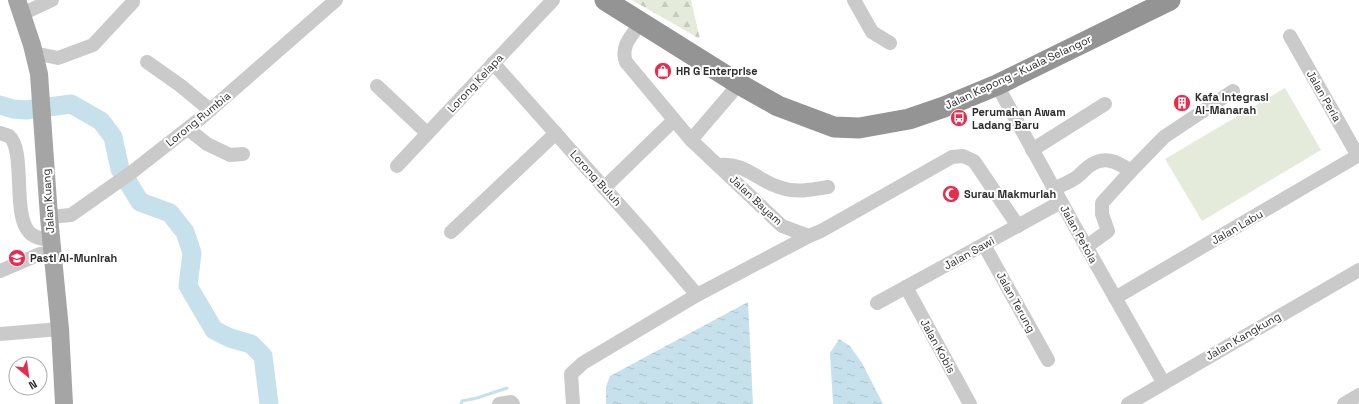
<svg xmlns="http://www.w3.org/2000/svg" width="1359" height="404" viewBox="0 0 1359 404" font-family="'Space Grotesk',sans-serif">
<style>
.forest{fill:url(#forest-firs)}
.pitch{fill:#e5ebda}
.water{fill:url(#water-ripples)}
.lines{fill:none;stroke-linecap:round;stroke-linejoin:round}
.stream{stroke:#c6e1eb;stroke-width:3}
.river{stroke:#c6e1eb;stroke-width:19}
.minor{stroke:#cacaca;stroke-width:14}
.major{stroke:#a5a5a5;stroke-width:18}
.highway{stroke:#949494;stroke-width:21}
.labels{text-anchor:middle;stroke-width:4;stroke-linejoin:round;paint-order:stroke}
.poi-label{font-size:11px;font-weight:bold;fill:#2d2d2d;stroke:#fff;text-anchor:start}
.street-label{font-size:11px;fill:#2d2d2d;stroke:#fff}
</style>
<defs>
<pattern id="forest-firs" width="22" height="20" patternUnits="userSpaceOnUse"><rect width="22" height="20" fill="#e5ebda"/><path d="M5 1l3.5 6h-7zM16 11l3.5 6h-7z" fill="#c5cabb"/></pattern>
<pattern id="water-ripples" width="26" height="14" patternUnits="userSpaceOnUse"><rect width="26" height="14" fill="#c6e1eb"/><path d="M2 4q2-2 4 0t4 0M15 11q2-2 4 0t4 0" fill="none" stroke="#aac1ca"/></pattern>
</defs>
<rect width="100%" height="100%" fill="#fff"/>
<path class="forest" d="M632,0H691L700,39Z"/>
<path class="pitch" d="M1285,88L1321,150L1202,221L1165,159Z"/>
<g class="water">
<path d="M748,302L753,404H606V387L610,376Z"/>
<path d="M839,339L850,346L862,363L883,404H833L830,353Z"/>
</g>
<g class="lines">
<path class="stream" d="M461,404L462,401L477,398L507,388"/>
<path class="river" d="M0,105L13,109L26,110L71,104L101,121L113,137L120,169L140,202L170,213L185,232L192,253L188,286L214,330L230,338L251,344L263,356L269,404"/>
<g class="minor">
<path d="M854,0L872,32L890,43"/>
<path d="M22,14L52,0"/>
<path d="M641,23C632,35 620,46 626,62L691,140L782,226L809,236"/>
<path d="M1290,36L1358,156"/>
<path d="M34,53L58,58L93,45L133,2"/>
<path d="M147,62L181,86L210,110"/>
<path d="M493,63L648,237L697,295"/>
<path d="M997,85L1074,225L1163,382"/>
<path d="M377,86L427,133"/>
<path d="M188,129L207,144L230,155L243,154"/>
<path d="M0,133C3,134 6,135 9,136C26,150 12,214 29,232C34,238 43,239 51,240"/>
<path d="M691,140L739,84"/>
<path d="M1032,150L1105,104"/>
<path d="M719,165C745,162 756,180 779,187C795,193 811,190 828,187"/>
<path d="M397,166L553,0"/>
<path d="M604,188L674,120"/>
<path d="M1054,189C1062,185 1070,182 1077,177C1081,174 1084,170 1088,167C1104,155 1116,161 1131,171"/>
<path d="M49,217L71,215L132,172L201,118L336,0"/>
<path d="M451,232L556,133"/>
<path d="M984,245L1048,360"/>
<path d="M1086,247L1108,231L1102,214V203L1131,171L1164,137L1233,91"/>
<path d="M0,271L40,254L52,253"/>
<path d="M906,287L970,404"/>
<path d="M1115,298L1359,155"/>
<path d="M877,303L1061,202"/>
<path d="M0,334L60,329"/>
<path d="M499,404L511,402L513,404"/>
<path d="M573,404L571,374L583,363L697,295L809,236L821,231L952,157L963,156L974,161L1018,226"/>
<path d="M1128,404L1359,270"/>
<path d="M1344,404L1359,395"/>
</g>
<path class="major" d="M17,0L32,45L39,74L49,217L60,329L64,404"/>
<path class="highway" d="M605,0L739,84L778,106L834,127L859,128L909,119L944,107L997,85L1170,0"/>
</g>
<defs>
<symbol id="shop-disc" viewBox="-11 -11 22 22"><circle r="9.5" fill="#e72d4e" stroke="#fff"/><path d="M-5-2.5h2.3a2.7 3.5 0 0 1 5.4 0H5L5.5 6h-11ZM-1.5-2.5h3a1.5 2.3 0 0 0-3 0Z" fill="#fff"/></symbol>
<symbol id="building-disc" viewBox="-11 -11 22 22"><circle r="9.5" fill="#e72d4e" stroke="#fff"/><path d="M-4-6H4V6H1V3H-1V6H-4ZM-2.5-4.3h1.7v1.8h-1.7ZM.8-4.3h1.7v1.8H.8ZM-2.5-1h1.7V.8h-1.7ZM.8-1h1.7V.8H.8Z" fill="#fff"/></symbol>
<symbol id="bus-disc" viewBox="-11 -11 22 22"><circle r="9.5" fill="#e72d4e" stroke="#fff"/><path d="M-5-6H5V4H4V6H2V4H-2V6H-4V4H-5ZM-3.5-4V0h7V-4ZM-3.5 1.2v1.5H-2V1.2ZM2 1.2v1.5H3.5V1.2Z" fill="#fff"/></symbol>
<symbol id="mosque-disc" viewBox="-11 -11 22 22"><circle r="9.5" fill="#e72d4e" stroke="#fff"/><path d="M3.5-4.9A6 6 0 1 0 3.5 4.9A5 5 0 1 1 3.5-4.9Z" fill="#fff"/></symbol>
<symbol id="school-disc" viewBox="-11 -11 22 22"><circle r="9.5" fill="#e72d4e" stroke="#fff"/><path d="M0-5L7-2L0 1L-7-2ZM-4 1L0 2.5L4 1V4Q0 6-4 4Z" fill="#fff"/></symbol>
</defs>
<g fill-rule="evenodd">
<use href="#shop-disc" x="653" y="61" width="20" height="20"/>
<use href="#building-disc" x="1172" y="93" width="20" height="20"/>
<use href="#bus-disc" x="949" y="108" width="20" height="20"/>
<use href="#mosque-disc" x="941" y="184" width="20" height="20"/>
<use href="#school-disc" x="7" y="248" width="20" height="20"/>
</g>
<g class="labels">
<g class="poi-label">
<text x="676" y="75">HR G Enterprise</text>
<text x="1195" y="101">Kafa Integrasi<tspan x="1195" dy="13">Al-Manarah</tspan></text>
<text x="972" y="116">Perumahan Awam<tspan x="972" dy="13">Ladang Baru</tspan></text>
<text x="964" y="198">Surau Makmuriah</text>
<text x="30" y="262">Pasti Al-Munirah</text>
</g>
<g class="street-label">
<text transform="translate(1018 72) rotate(-25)" y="4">Jalan Kepong - Kuala Selangor</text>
<text transform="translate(475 83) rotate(-47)" y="4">Lorong Kelapa</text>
<text transform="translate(1324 96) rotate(60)" y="4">Jalan Peria</text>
<text transform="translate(198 119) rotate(-39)" y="4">Lorong Rumbia</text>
<text transform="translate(596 178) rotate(48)" y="4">Lorong Buluh</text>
<text transform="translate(756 200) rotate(43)" y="4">Jalan Bayam</text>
<text transform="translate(48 201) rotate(-94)" y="4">Jalan Kuang</text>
<text transform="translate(1237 227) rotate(-30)" y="4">Jalan Labu</text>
<text transform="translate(1079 234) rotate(61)" y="4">Jalan Petola</text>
<text transform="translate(969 253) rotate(-29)" y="4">Jalan Sawi</text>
<text transform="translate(1016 302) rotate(61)" y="4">Jalan Terung</text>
<text transform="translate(1243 336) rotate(-30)" y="4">Jalan Kangkung</text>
<text transform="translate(938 346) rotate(61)" y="4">Jalan Kobis</text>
</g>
</g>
<g transform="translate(28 376) rotate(151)"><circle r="19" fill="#ffffff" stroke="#ababab"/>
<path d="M0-3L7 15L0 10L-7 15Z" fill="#e72d4e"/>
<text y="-6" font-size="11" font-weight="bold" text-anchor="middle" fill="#2d2d2d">N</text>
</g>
</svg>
